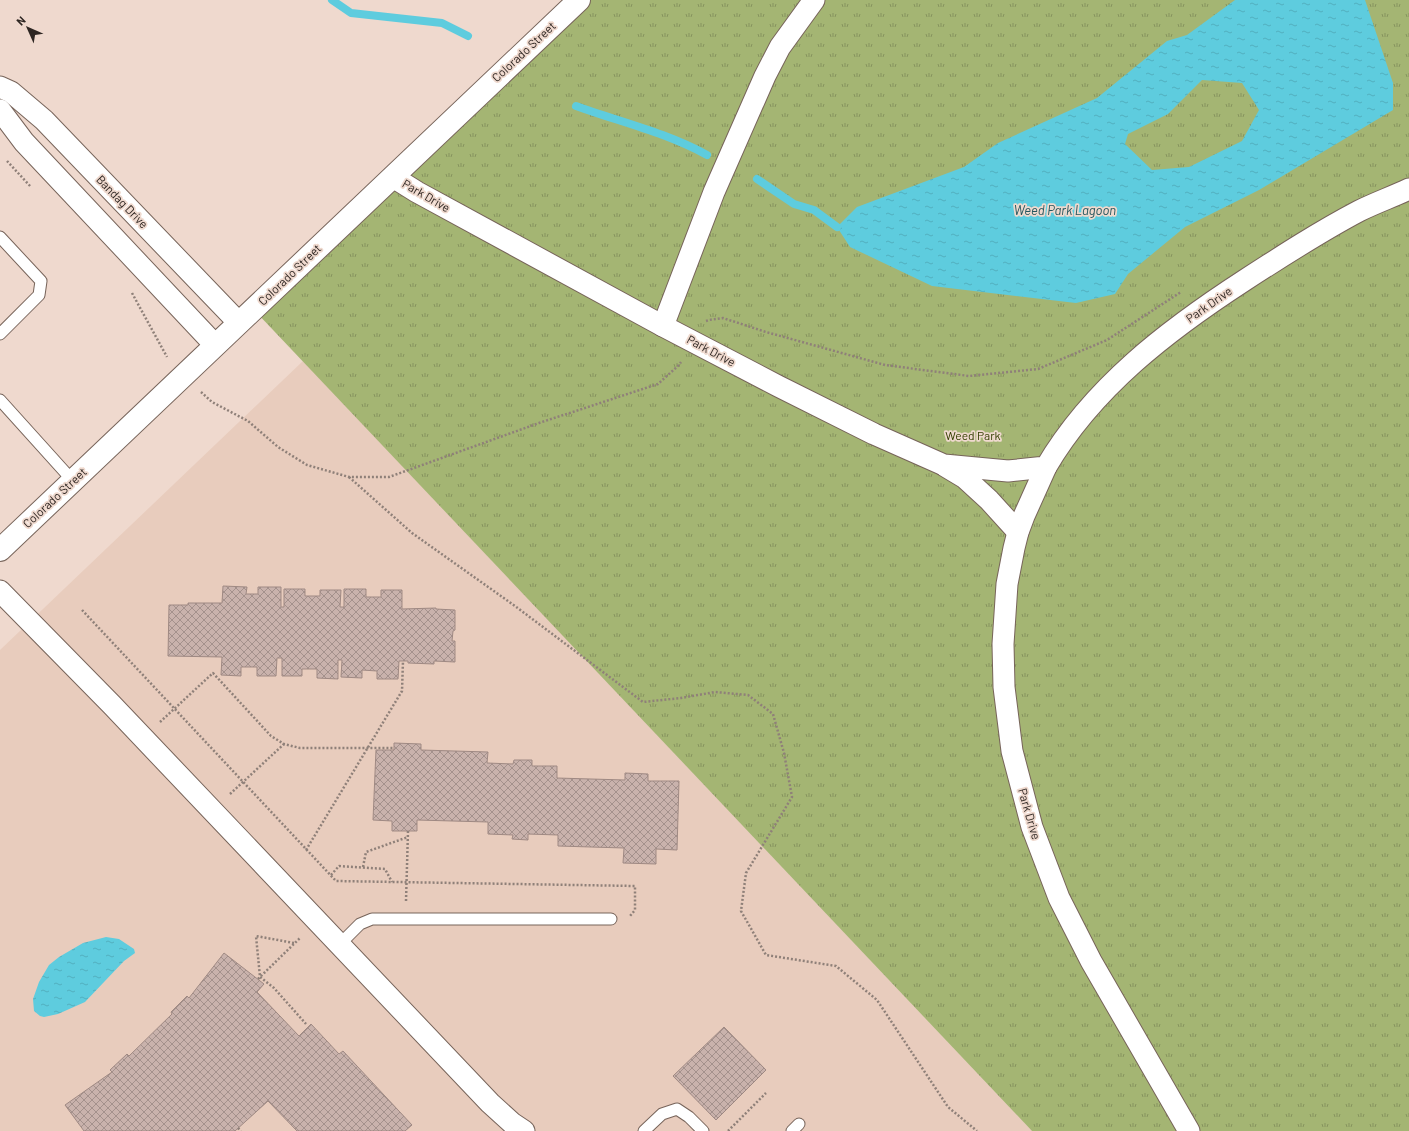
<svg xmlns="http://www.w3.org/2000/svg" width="1409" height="1131" viewBox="0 0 1409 1131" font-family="Barlow,sans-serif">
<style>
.built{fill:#e8ccbd}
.park{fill:url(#park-tufts)}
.water{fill:url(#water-ripples);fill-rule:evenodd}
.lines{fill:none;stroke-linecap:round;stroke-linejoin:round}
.stream{stroke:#5eccde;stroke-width:8}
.building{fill:url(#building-cross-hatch);stroke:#9f8983}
.lane-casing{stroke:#77645a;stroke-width:13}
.street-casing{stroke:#77645a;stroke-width:23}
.secondary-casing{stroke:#77645a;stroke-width:24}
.path{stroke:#8f8079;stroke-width:2.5;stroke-dasharray:2 2;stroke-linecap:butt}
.lane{stroke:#fff;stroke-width:11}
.street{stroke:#fff;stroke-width:21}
.secondary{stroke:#fff;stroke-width:22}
.labels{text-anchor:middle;stroke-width:3.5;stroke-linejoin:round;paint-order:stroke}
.street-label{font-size:12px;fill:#2e2622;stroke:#efd9ce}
.park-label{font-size:12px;fill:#323d01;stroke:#efd9ce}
.water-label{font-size:13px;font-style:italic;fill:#26565e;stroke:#efd9ce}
</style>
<defs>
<pattern id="park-tufts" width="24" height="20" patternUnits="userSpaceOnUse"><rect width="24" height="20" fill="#a4b573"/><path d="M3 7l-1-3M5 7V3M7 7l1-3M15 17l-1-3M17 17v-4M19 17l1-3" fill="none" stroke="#86935e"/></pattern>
<pattern id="water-ripples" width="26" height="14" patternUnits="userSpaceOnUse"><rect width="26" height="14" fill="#5eccde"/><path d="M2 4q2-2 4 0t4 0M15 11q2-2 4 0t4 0" fill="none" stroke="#52afbe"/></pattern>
<pattern id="building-cross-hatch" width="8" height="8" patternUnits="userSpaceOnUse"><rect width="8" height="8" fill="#c9b2ac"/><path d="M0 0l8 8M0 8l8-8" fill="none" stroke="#a4918c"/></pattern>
</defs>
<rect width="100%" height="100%" fill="#efd9ce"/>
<path class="built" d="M303,361L1032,1131H0V650Z"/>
<path class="park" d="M581,0H1409V1131H1032L256,312Z"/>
<g class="water">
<path d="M1235,0H1365L1393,83V110L1259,190L1185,227L1128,274L1115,294L1076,303L932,286L850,247L837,227L857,207L964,167L998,143L1097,98L1167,41L1187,35ZM1202,80L1242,83L1259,110L1242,141L1189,167L1152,170L1125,144L1128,134L1168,114Z"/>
<path d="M106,937L119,939L134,949L135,953L124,961L85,1002L58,1014L44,1017L40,1016L34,1011L33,999L39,982L49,965L59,957L83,943Z"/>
</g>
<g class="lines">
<g class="stream">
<path d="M332,0L351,13L442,23L468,36"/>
<path d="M576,106C620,122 665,132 707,155"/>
<path d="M757,179L794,204L814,210L837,227"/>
</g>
</g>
<g class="building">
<path d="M223,586L247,587L246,594H258V587H281V607H284V589H305V596H320V590H341L340,607H344V589H366V597H381V590H402V609L436,608V609L455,610V630L453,631L452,641H455V662L434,661V664L408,663V661H399L398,679H377V671L362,670V678L341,677L342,660H338V679L317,678V669H302V676H282V658H277L276,676H257V667H241V676L221,675L222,657L168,656L169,605H188V603H222Z"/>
<path d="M394,743L421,744V750L488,752L487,763L513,764L514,760H532V766H557V778L625,780V773L648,774V781H679L677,850L656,849V864L623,863L624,848L558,846V835L528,834V840L512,839L513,835L488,834V822L417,820V831H392V821L373,820L376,750H394Z"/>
<path d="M224,953L264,984L257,992L299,1036L311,1024L339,1054L343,1051L412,1125L405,1131H297L268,1101L235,1131H84L65,1105L112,1072L110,1070L127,1054L129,1056L172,1014L171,1012L187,996L189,998Z"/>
<path d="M724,1027L766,1070L716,1120L673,1076Z"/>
</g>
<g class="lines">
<defs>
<g id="lane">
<path d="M0,237L41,281L39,295L0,334"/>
<path d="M0,400L73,481"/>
<path d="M340,944L360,924L372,919H611"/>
<path d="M644,1131L662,1114L677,1109L689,1117L703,1131"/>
<path d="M792,1131L799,1124"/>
</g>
<g id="street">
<path d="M0,87L11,92L44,120L239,323"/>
<path d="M0,110L24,142L215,345"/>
<path d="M393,177L417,192L663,326L778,386L874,434L944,465L1008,471L1046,467C1093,387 1168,330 1245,280C1282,256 1319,232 1359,211C1375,203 1392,197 1409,189"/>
<path d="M663,326L714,192L765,76L780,47L814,0"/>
<path d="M945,466L965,478L989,500L1018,532"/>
<path d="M1046,467L1024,516L1018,532L1014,548L1007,584L1003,644L1004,687L1012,751L1032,827L1059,898L1091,961L1189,1131"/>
<path d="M0,591L112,705L490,1103L512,1123L524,1131"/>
</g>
<path id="secondary" d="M0,550L579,0"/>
</defs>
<use href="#lane" class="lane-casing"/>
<use href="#street" class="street-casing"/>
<use href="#secondary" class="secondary-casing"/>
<g class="path">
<path d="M7,161L31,187"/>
<path d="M132,293L167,357"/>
<path d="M706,321L709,320L723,318L766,332L885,365L969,376L1038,369L1107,340L1181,292"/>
<path d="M201,392L212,402L248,421L278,447L307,465L349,477H389L539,423L658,384L679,365L681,362"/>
<path d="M349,477L412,533L515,606L643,702L681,698L715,692L748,695L773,714L784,753L792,797L746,873L741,911L766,955L836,966L877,1000L948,1107L977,1131"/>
<path d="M82,610L336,881L635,886V910L630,916"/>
<path d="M160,722L213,673L271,736L284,744L300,748H394"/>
<path d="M230,794L284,744"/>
<path d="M306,850L402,691L403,661"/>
<path d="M363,867L366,852L408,837"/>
<path d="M331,875L339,866L385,869L392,882"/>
<path d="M406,901L408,831"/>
<path d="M294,943L256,936L260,977L274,988L306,1024"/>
<path d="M258,979L300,938"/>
<path d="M238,1128L241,1131"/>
<path d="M728,1131L766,1093"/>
</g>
<use href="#lane" class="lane"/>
<use href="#street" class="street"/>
<use href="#secondary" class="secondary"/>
</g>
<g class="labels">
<g class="street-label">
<text transform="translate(524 52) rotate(-43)" y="4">Colorado Street</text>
<text transform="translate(426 196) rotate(30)" y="4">Park Drive</text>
<text transform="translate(122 202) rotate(46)" y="4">Bandag Drive</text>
<text transform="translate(290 275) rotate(-44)" y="4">Colorado Street</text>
<text transform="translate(1209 305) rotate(-35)" y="4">Park Drive</text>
<text transform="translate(711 351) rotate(28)" y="4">Park Drive</text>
<text transform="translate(55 498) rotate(-43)" y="4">Colorado Street</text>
<text transform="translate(1029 814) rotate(74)" y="4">Park Drive</text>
</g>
<g class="park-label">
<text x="973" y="440">Weed Park</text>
</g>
<g class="water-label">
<text x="1065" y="215">Weed Park Lagoon</text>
</g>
</g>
<g transform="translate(28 28) rotate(315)" stroke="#efd9ce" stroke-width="3" paint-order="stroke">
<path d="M0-3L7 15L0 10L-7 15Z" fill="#2e2622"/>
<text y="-6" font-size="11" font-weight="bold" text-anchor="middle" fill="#2e2622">N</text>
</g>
</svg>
